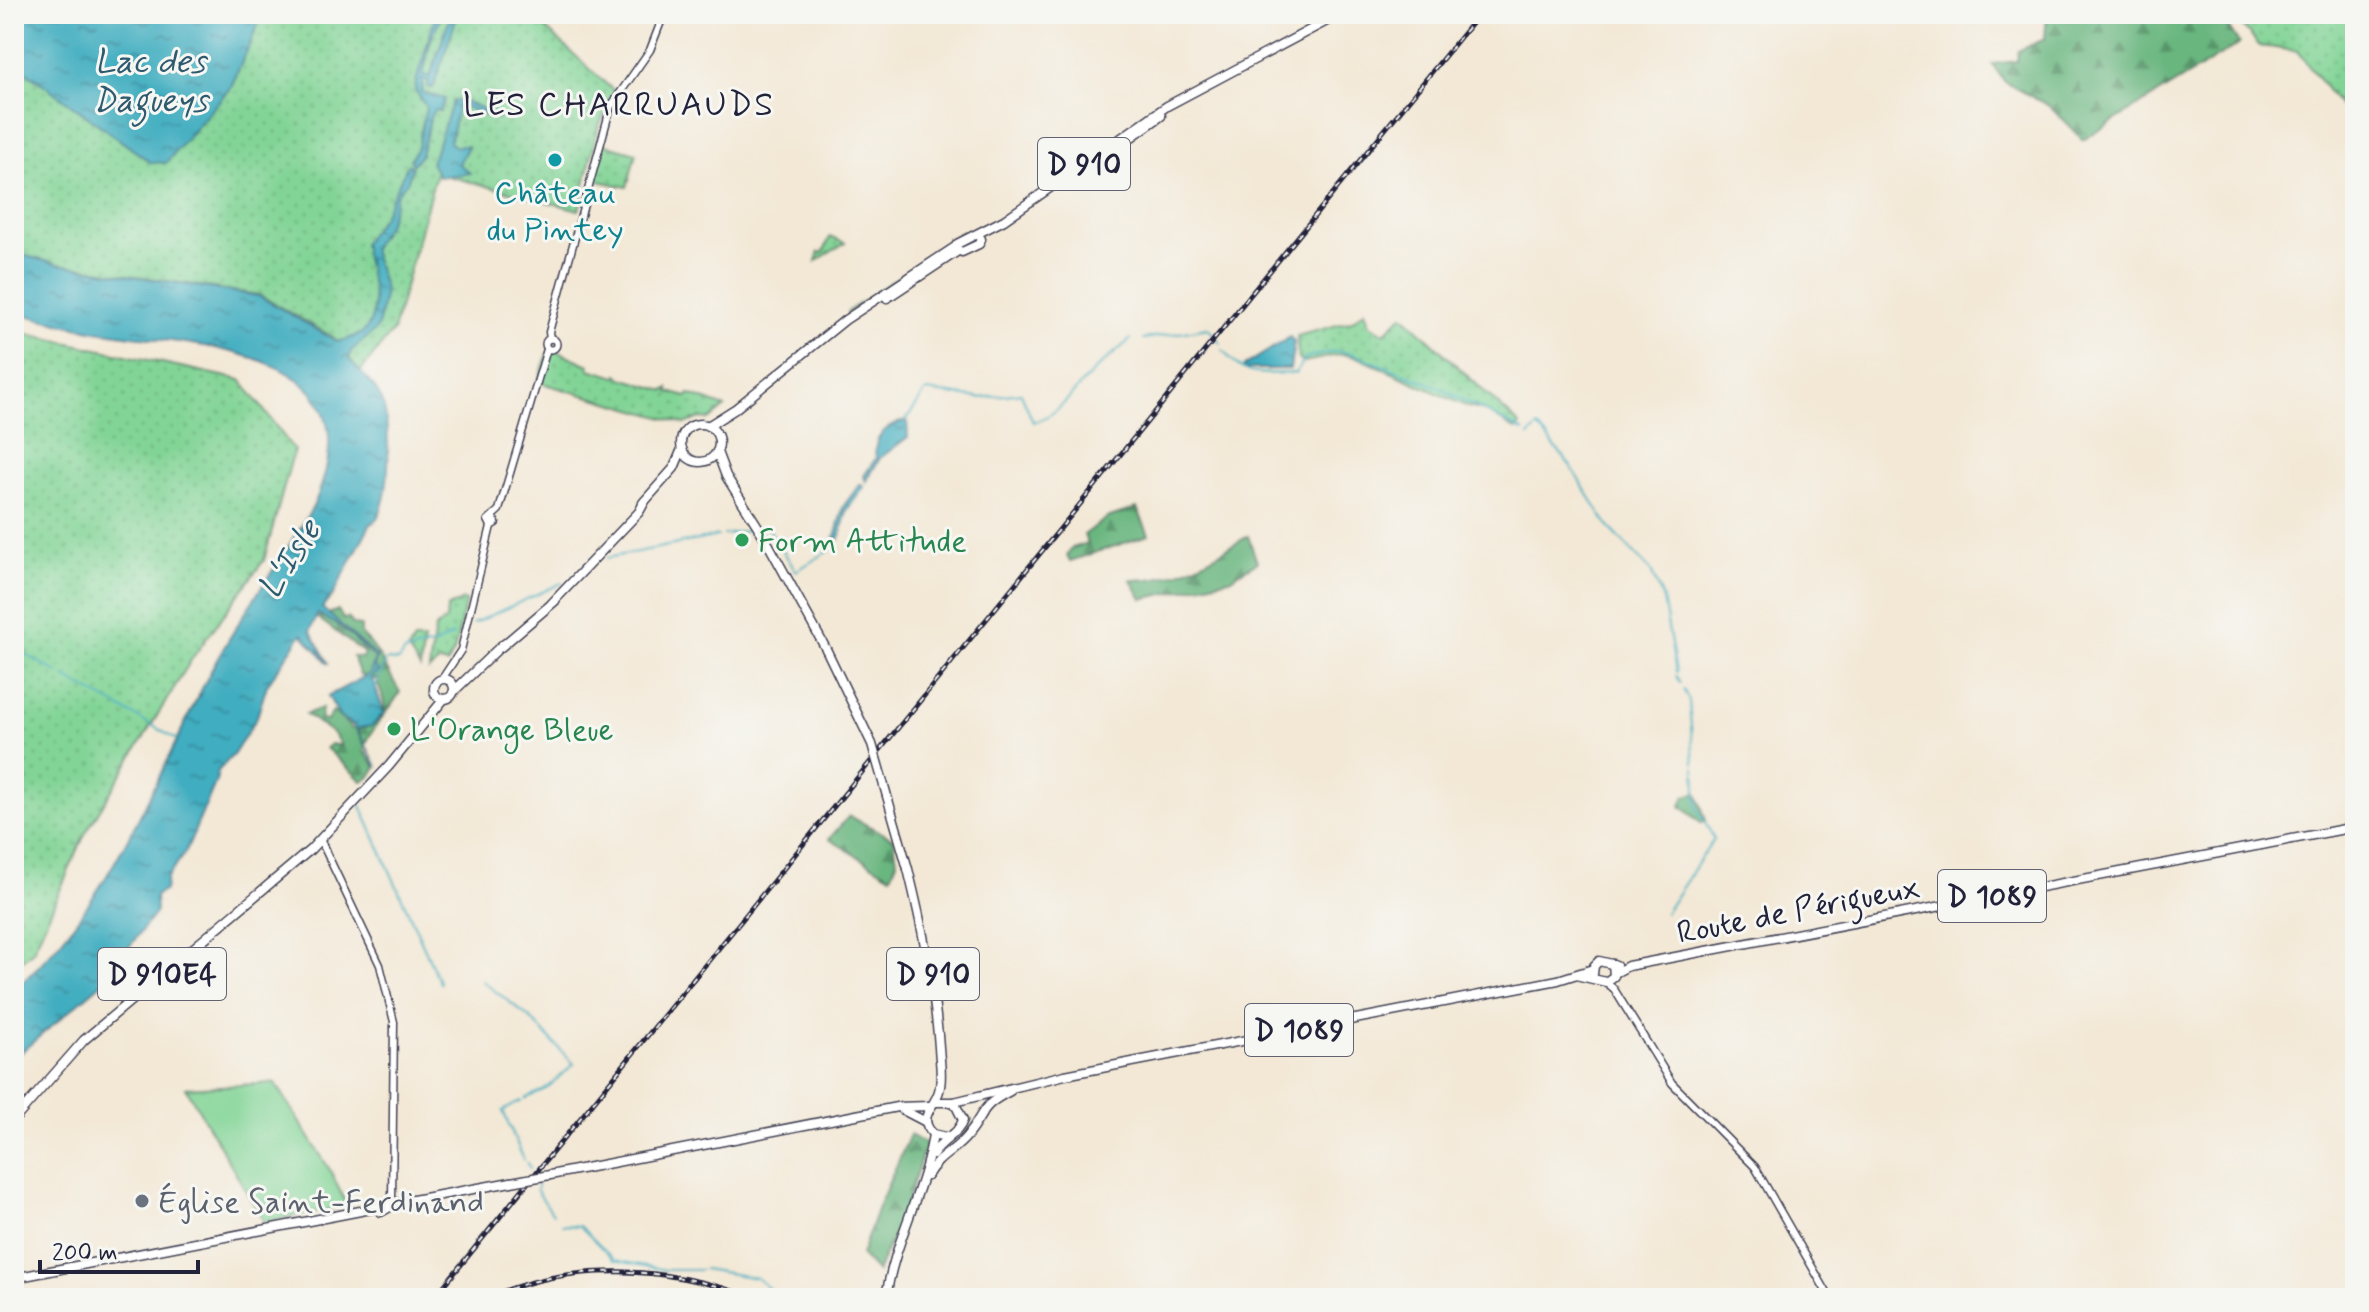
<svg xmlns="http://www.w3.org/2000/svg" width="2369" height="1312" viewBox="0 0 2369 1312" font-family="Mynerve,sans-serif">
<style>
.grass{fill:url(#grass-dots);stroke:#527b68;stroke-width:2}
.forest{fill:url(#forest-firs);stroke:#466c5d;stroke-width:2}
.garden{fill:#82d496;stroke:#527b68;stroke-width:2}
.water{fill:url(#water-ripples);stroke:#32687e;stroke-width:2}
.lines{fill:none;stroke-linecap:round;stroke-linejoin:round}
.stream{stroke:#41adc0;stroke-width:2}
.minor-casing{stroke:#414052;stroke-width:9}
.major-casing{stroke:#414052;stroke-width:11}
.minor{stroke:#fff;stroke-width:6}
.major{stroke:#fff;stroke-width:8}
.rail-casing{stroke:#22223b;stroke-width:5}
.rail{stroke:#f6f6f2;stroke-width:2;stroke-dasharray:6;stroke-linecap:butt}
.major-bridge-casing{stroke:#414052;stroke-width:11;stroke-linecap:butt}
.major-bridge{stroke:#fff;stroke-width:8}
.culture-dot{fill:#0f9aa8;stroke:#f6f6f2;stroke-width:3}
.leisure-dot{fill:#2e9e5b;stroke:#f6f6f2;stroke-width:3}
.worship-dot{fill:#6b7280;stroke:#f6f6f2;stroke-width:3}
.labels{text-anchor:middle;stroke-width:6;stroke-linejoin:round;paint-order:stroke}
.shield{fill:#f6f6f2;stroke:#626272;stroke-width:2}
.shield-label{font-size:30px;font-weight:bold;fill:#22223b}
.culture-label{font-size:32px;fill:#0d838f;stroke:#f6f6f2}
.leisure-label{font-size:32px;fill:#27864d;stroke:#f6f6f2;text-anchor:start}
.street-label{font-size:32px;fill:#22223b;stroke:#f6f6f2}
.worship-label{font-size:32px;fill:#5b616d;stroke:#f6f6f2;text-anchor:start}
.water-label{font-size:34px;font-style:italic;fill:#2e5a70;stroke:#f6f6f2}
.neighbourhood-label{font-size:34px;letter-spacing:2px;fill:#22223b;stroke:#f6f6f2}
</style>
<defs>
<pattern id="grass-dots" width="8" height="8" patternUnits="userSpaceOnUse" patternTransform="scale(2)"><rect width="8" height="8" fill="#82d496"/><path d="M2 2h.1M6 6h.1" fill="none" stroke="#70b682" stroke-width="1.8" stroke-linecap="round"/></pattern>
<pattern id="forest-firs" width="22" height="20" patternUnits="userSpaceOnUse" patternTransform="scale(2)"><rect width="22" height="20" fill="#69b67f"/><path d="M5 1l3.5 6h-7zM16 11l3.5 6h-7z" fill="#569469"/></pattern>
<pattern id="water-ripples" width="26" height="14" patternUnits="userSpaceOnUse" patternTransform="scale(2)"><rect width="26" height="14" fill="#41adc0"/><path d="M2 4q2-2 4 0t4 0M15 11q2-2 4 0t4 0" fill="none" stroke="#368c9d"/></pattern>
</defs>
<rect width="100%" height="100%" fill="#f6f6f2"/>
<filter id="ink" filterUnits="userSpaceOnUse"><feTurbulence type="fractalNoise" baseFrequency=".0125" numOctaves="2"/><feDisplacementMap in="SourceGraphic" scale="16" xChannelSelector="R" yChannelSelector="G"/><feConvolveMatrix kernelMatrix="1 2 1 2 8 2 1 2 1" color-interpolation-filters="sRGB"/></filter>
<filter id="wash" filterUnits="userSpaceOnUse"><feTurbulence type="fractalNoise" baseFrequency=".006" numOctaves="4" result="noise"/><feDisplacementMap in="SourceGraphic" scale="32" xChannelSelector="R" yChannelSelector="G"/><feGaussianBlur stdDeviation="1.8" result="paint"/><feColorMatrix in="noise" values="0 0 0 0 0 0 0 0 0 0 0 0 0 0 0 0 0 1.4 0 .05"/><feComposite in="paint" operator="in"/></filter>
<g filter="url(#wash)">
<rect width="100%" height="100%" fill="#f3e8d6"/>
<g class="grass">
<path d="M14,14H530L615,92L598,128L579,210L436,173L393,331L360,372L333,337L259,295L57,264L14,253Z"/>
<path d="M2231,14H2355V126L2297,51L2260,46Z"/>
<path d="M604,144L636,153L627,187L594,180Z"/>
<path d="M830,237L845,243L816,261L819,252L823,253Z"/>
<path d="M948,243L950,248L848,313L847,312Z"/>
<path d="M1365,311L1370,325L1384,333L1403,315L1520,425L1516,430L1485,411L1468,407L1360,358L1342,354L1304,362L1298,359L1297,336L1352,321Z"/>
<path d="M14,331L241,380L294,450L264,560L193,657L85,834L33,951L14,967Z"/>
<path d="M557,351L589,365V369L617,377L618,374L622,378L665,391L669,388V392L687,397L689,394L725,407L709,420L700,418L685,424L538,382L548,353Z"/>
<path d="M463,600L466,601L454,652L447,664L439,662L429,670L435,628L446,620L447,608Z"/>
<path d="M414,640H424L420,668L408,650Z"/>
</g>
<g class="forest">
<path d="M2047,14H2220L2239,44L2083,140L2049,106L2005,82L1992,64L2017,61L2018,51L2045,39Z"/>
<path d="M1137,508L1149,535L1070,561L1067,555L1072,548L1088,543L1084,535L1107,518Z"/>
<path d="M1248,536L1257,562L1229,579L1142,599L1131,580C1176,581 1210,559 1248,536Z"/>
<path d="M338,610L343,619L348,618L354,625L361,626V634C382,654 385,668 400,692C389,712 367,732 364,751L376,767L369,778L362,781L326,748L331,744L341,746L334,734L306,714L322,708L320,720L327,721L333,711L352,729C391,720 389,712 376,679L360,675L353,657L362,658L364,653L318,618Z"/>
<path d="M1697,793L1706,821L1701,823L1681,806L1685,796Z"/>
<path d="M849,816L894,839L897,861L891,876L829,839Z"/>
<path d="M910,1135L926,1144L903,1214L877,1272L861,1255L878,1207Z"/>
</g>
<path class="garden" d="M275,1083L330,1170L347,1206L264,1222L186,1088Z"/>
<g class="water">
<path d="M27,14H263L231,87L166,163L150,162L25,71L24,18Z"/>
<path d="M436,14H442L430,42L423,75L430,77L451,14H458L433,88L427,87L429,81L422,80L423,93L445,99L440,111L435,110L431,115L421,155L413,164L410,160L418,146L426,107L415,90L416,82Z"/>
<path d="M458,100L499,114L498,119L458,105L450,142L454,146H468L459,164L470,173L439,177L431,163L453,101Z"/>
<path d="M408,164L412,167L408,180L397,194L389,222L372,249L385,290L379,323L376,330L351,351L349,359C361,374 380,388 384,408C390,434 393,511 370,525L333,595L322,608L377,657L374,666L378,671L372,677L384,713L372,726L359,728L358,731L378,768L355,727L340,717L328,696L370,674L375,658L341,627L318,614L310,630L329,664L302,634L267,685L257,717L234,754L218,771L216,781L186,851L167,878L165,890L155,896L156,912L99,986L14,1058V990C112,903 154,780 213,667C243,611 281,561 313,507C382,351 214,348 110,333C78,329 45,320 14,312V253L57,264L259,296L338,342C345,339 357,337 363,332C385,313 366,267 363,243L383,216Z"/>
<path d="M1290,337L1294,342L1290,369H1244V366Z"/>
<path d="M907,421L908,437L880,458L866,482L864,476L876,458C872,437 888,423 907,421Z"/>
<path d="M860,484L864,487L847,510L839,540L835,538L843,507Z"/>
</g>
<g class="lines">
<g class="stream">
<path d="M1143,339L1208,328L1220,343"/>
<path d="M1223,350C1245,380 1260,373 1295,373L1307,357L1337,351L1350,353L1436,386L1524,432"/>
<path d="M905,422L926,391L980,398L1021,393L1033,422C1060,414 1068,397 1087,378C1100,364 1116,352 1131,339"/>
<path d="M1529,436L1538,427L1570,465L1607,525L1651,571L1663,599L1676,672"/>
<path d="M766,525L796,571L830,550L834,544"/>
<path d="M724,535L751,530"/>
<path d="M607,558L718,536"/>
<path d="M472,624L562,583"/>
<path d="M14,657L25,654L58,673"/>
<path d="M1676,676L1680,683"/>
<path d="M65,677L176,739"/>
<path d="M375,689L386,660L399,661L405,652L436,644L453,635"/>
<path d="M1683,689L1689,701L1694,764"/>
<path d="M361,806L440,983"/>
<path d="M1665,913L1714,839L1697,808L1695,768"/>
<path d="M482,981L529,1017L574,1064L547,1088L525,1099"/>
<path d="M521,1101L503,1111L524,1160"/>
<path d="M527,1163L530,1169"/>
<path d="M537,1183V1191L553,1214"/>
<path d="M562,1225L580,1226L614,1260L666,1270H701"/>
<path d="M704,1269L757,1278L779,1298"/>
</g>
</g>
</g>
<g filter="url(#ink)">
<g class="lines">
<defs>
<g id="minor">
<circle cx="551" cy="344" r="5.5"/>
<path d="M550,339L549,332L611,106L650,50L664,14"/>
<path d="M493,518L496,523L491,526L488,520L499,510L547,349"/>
<path d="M442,679L461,650L491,526"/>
<path d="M320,839L380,965L394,1022L392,1201"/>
<path d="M1606,982L1614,989L1672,1083L1755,1167L1830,1298"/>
</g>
<g id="major">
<path d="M1081,173L1161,116"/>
<path d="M978,235L981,239L979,244L962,252L956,249L957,244L1004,220L1167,106L1340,14"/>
<path d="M887,298L958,251"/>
<circle cx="700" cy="443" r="19"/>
<path d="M708,426L735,409L845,320L955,247"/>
<path d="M717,452L726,476L765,538L826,649"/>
<path d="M643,503L674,468L682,449"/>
<path d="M552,603L639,512L645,501"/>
<path d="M501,647L555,601"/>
<circle cx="444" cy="689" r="10"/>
<path d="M454,691L502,645"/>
<path d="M908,869C924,933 936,994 940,1060C941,1070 942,1081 939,1091C935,1107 916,1117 933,1134L946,1137"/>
<path d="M1615,973L1628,966L2355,827"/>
<path d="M1593,974L1594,966L1599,961L1616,965"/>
<path d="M1580,976L1606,982L1614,976L1613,964"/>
<path d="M954,1102L1065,1075L1558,980L1593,969"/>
<path d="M901,1109L926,1122"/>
<path d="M14,1120L84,1040L310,850L389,766L444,699"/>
<path d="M933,1155C941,1139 958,1136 963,1120L954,1102H935"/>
<path d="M550,1175L897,1107L930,1106"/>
<path d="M927,1176C939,1155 954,1152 967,1136C986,1112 979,1107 1010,1091"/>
<path d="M397,1203L511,1182"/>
<path d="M14,1278L376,1208L392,1201L397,1203L381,1212L376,1208"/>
<path d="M886,1298C894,1241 925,1190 933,1134"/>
</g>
</defs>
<use href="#minor" class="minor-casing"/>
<use href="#major" class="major-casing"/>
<use href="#minor" class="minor"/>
<use href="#major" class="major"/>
<defs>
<g id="rail">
<path d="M434,1298L1479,14"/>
<path d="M488,1298C570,1260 669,1266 752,1298"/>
</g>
</defs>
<use href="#rail" class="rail-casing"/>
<use href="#rail" class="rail"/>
<defs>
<g id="major-bridge">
<path d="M826,649L872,744L908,869"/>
<path d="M511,1182L550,1175"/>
</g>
</defs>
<use href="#major-bridge" class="major-bridge-casing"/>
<use href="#major-bridge" class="major-bridge"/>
</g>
</g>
<circle class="culture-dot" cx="555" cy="160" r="8"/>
<g class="leisure-dot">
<circle cx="742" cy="540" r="8"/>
<circle cx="394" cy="729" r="8"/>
</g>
<circle class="worship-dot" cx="142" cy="1201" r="8"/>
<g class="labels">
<g class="shield">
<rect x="1038" y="138" width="92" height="52" rx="6"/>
<rect x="1938" y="870" width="108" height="52" rx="6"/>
<rect x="98" y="948" width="128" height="52" rx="6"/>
<rect x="887" y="948" width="92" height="52" rx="6"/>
<rect x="1245" y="1004" width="108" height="52" rx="6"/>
</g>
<g class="shield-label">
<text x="1084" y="174">D 910</text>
<text x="1992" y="906">D 1089</text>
<text x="162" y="984">D 910E4</text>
<text x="933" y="984">D 910</text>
<text x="1299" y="1040">D 1089</text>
</g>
<g class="culture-label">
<text x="555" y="203">Château<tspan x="555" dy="37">du Pintey</tspan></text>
</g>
<g class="leisure-label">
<text x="758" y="551">Form Attitude</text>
<text x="410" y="740">L'Orange Bleue</text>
</g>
<g class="street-label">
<text transform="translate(1798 909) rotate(-11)" y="11">Route de Périgueux</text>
</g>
<g class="worship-label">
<text x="158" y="1212">Église Saint-Ferdinand</text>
</g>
<g class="water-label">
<text x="150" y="72">Lac des<tspan x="150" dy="39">Dagueys</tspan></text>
<text transform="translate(288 558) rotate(-57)" y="12">L'Isle</text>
</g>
<g class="neighbourhood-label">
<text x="619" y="115">LES CHARRUAUDS</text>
</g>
</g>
<rect width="2369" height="1312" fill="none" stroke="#f6f6f2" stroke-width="48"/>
<path d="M40 1260v12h158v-12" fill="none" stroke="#22223b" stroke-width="4"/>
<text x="52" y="1260" font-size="24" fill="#22223b" stroke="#f6f6f2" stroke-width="6" paint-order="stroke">200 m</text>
</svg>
